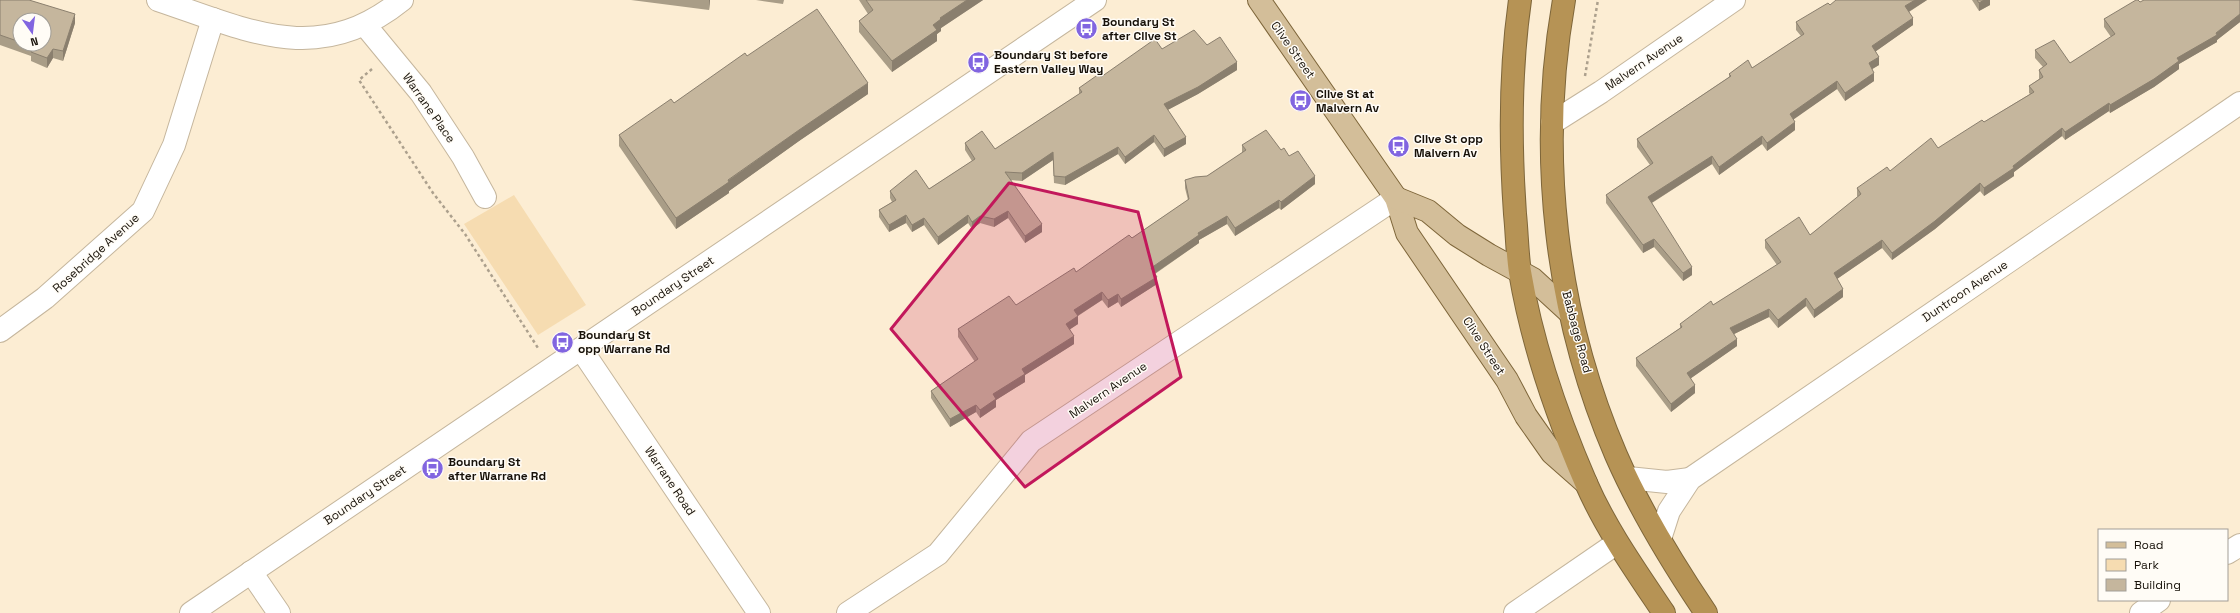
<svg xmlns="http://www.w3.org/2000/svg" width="2240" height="613" viewBox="0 0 2240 613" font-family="'Space Grotesk',sans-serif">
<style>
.green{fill:#f6dcb1}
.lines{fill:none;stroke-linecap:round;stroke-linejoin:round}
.street-casing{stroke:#c5b69d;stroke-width:24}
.primary-casing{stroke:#7e663a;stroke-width:24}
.highway-casing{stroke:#7e663a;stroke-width:24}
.path{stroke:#aca08d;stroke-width:2.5;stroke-dasharray:3 3;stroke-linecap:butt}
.street{stroke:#fff;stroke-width:22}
.primary{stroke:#d3be99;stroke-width:22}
.highway{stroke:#b69355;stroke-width:22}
.wall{fill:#a99d87;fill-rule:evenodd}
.shaded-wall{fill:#8a7f6e}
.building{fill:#c5b69d;stroke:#8a7f6e}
.marked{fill:#c2185b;fill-opacity:0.2;stroke:#c2185b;stroke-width:3;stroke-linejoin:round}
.labels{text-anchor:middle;stroke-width:3;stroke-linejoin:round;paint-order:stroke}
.poi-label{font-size:12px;font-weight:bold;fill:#171109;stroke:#fffcf6;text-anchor:start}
.street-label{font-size:12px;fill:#171109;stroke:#fffcf6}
</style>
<rect width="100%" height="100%" fill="#fcedd3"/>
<path class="green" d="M514,195L586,305L538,335L464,224Z"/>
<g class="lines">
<defs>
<g id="street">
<path d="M158,0C248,30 318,68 402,0"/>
<path d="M365,25L421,93L463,157L485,197"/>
<path d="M1552,123L1601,92L1734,0"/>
<path d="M0,331L45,298L143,211L174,145L213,19"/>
<path d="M581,349L759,613"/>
<path d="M1628,478L1667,482L1690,479"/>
<path d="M1660,539L1669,511L1690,479L2240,103"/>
<path d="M2227,553L2240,545"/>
<path d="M251,572L279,613"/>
<path d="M191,613L1095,0"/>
<path d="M848,613L938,554L1031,441L1396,198"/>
<path d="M1515,613L1617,543"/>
<path d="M2141,613L2159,600"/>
</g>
<g id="primary">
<path d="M1259,0L1396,198L1407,233L1507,380L1526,416L1552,453L1586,483"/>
<path d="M1396,198L1428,211L1457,235L1489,255L1533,279L1569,312"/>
</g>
<g id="highway">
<path d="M1520,0C1510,70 1510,143 1515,214C1517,233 1517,253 1520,272C1532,344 1557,416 1586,483C1606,529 1636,571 1664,613"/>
<path d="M1564,0C1537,153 1555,313 1616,455C1640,510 1673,564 1706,613"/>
</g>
</defs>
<use href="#street" class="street-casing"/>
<use href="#primary" class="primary-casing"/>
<use href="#highway" class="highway-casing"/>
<g class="path">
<path d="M372,69L359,80L433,193L465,234L538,348"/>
<path d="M1585,76L1598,0"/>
</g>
<use href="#street" class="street"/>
<use href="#primary" class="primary"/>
<use href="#highway" class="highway"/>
</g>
<g class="wall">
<path d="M0,0L75,23L63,61L53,58L47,68L31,61V56L0,45ZM20,20L44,44H20Z"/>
<path d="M631,0H710L709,10Z"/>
<path d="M756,0H784L783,4Z"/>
<path d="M859,0H983L941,28V31L937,34V41L892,72L859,32V21L868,14Z"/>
<path d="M1927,0L1909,12L1913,25L1876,51L1879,65L1872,69L1874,81L1845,101L1837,89L1793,119L1795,130L1767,151L1762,144L1719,175L1712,164L1652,203L1692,275L1683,281L1654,247L1643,253L1606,203V195L1650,165L1637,147V139L1729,77V74L1752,68L1801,36L1796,30V22L1830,5Z"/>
<path d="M1972,0H1990V5L1979,11Z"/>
<path d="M2240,0V22L2217,40V42L2179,64V69L2154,87L2110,113L2109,111L2065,140L2062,136L2014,172V176L1984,196L1980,191L1935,229L1892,260L1882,248L1837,279L1843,297L1814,318L1806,306L1778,328L1769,317L1734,334L1737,346L1691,378L1695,393L1671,412L1636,366V358L1680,328V324L1713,305L1777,265L1765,248V240L1810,235L1858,197L1857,196V188L1938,148L1984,122L2030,94L2029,93V86L2039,79V70L2043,67L2035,58V50L2070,63L2111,37L2104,27V19L2140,2Z"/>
<path d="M1207,45L1237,70L1198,94L1167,110L1186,144L1164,157L1154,142L1125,164L1118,154L1065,185L1054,183L1053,160L1022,181L1011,180L1042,232L1025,243L1008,218L994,227L980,223L972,229L968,223L938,245L924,225L912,232L906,223L889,232L879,217V210L892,202L890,198V191L929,189L972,161L965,150V143L995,149L1079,94V88L1101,77L1162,49Z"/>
<path d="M747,56L868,94L799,141L729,191V193L676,229L619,146V135L674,103Z"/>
<path d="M1242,145L1281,150L1289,156L1315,184L1281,210L1279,208L1235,236L1227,224L1199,240V243L1155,274L1157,284L1121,307L1118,302L1108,308L1102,300L1078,316V324L1070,329L1074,344L1025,375V382L996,400V407L980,418L976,412L950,427L931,398V391L975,362L958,337V329L1016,305L1076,272L1132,238L1188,200L1185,188V180L1207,176L1242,153Z"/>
</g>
<g class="shaded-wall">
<path d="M709,0H710L709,10Z"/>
<path d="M967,0H983L941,28V31L937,34V41L892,72V61L933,25L940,18Z"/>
<path d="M1915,0H1927L1905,14V6Z"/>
<path d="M1984,0H1990V5L1979,11V3Z"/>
<path d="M75,14V23L63,61V51Z"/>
<path d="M2240,14V22L2217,40V42L2179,64V69L2154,87L2110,113V105L2177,58L2216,33Z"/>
<path d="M1913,18V25L1872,54V46Z"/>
<path d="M53,49V58L47,68V58Z"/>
<path d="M1879,57V65L1869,71V63Z"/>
<path d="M1237,62V70L1198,94L1164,112V104Z"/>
<path d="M1874,73V81L1845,101V93Z"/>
<path d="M1837,81V89L1790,122V114Z"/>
<path d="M868,83V94L799,141L729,191V193L676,229V218L799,130Z"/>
<path d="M2109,103V111L2065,140V132Z"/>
<path d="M1795,122V130L1767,151V143Z"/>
<path d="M2062,128V136L2014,172V176L1984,196V188Z"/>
<path d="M1154,135V142L1125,164V157Z"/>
<path d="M1762,136V144L1719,175V167Z"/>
<path d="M1186,137V144L1164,157V149Z"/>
<path d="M1118,147V154L1065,185V177Z"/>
<path d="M1053,152V160L1022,181V173Z"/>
<path d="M1712,156V164L1648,205V197Z"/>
<path d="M1315,176V184L1281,210V202Z"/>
<path d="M1980,183V191L1935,229L1892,260V253Z"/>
<path d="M1279,200V208L1235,236V228Z"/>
<path d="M1008,211V218L994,227V219Z"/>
<path d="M906,215V223L889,232V225Z"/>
<path d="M968,215V223L938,245V237Z"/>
<path d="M980,216V223L972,229V222Z"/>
<path d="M1227,216V224L1199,240V243L1151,276V268L1198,233Z"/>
<path d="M924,218V225L912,232V225Z"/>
<path d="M1042,224V232L1025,243V236Z"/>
<path d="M1654,239V247L1643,253V245Z"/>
<path d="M1882,240V248L1834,281V273Z"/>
<path d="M1692,267V275L1683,281V273Z"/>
<path d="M1157,277V284L1121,307V299Z"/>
<path d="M1843,289V297L1814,318V310Z"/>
<path d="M1102,292V300L1074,318V310Z"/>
<path d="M1118,294V302L1108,308V300Z"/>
<path d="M1806,298V306L1778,328V320Z"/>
<path d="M1769,309V317L1730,336V328Z"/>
<path d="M1078,316V324L1066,332V324Z"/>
<path d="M1074,336V344L1025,375V382L996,400V407L980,418V410L993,394L1022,369Z"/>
<path d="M1737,339V346L1687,381V373Z"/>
<path d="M1695,385V393L1671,412V404Z"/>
<path d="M976,405V412L950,427V419Z"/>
</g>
<g class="building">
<path d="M0,0H29L75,14L63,51L53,49L47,58L31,52L33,47L25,44H44V20H20V42L0,35Z"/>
<path d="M866,0H967L940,18L941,19L933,25L937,30L892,61L859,21L873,10Z"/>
<path d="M1836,0H1915L1905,6L1913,18L1872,46L1879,57L1869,63L1874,73L1845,93L1837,81L1790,114L1795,122L1767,143L1762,136L1719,167L1712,156L1648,197L1692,267L1683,273L1654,239L1643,245L1606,195L1653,163L1637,139L1731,76L1729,74L1748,60L1752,68L1804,34L1796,22L1828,3L1830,5Z"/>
<path d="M1977,0H1984L1979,3Z"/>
<path d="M2136,0H2138L2140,2L2144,0H2240V14L2216,33L2217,35L2177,58L2179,61L2154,79L2110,105L2109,103L2065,132L2062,128L2013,166L2014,168L1984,188L1980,183L1935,221L1892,253L1882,240L1834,273L1843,289L1814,310L1806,298L1778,320L1769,309L1730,328L1737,339L1687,373L1695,385L1671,404L1636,358L1682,327L1680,324L1711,301L1713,305L1781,262L1765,240L1799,217L1810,235L1861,194L1857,188L1887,167L1890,171L1931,138L1938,148L1982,120L1984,122L2034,92L2029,86L2043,77L2039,70L2047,64L2035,50L2054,40L2070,63L2115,34L2104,19Z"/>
<path d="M817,9L868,83L799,130L728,180L729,182L676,218L619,135L671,99L674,103L745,53L747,56Z"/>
<path d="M1194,30L1207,45L1220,37L1237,62L1198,87L1164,104L1186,137L1164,149L1154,135L1125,157L1118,147L1065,177L1054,176L1053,152L1022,173L1005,172L1042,224L1025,236L1008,211L994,219L980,216L972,222L968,215L938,237L924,218L912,225L906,215L889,225L879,210L896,200L890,191L916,170L929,189L975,159L965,143L982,131L995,149L1082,92L1079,88L1099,74L1101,77L1155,39L1162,49Z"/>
<path d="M1266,130L1281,150L1284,148L1289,156L1298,151L1315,176L1281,202L1279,200L1235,228L1227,216L1198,233L1199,235L1151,268L1157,277L1121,299L1118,294L1108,300L1102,292L1074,310L1078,316L1066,324L1074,336L1022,369L1025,374L993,394L996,399L980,410L976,405L950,419L931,391L978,359L958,329L1009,296L1016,305L1074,268L1076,272L1129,235L1132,238L1189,199L1185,180L1195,177L1207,176L1246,150L1242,145Z"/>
</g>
<path class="marked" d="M1009,183L1138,212L1181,377L1025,487L891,329Z"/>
<defs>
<symbol id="bus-disc" viewBox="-11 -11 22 22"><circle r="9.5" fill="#8165e0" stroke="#fffcf6"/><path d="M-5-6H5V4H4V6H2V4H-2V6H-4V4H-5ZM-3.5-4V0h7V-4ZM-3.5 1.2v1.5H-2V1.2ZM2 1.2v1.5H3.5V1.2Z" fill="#fff"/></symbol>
</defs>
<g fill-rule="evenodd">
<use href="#bus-disc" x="1074" y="16" width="25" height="25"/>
<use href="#bus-disc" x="966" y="50" width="25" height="25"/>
<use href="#bus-disc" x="1288" y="88" width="25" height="25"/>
<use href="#bus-disc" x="1386" y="134" width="25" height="25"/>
<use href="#bus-disc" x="550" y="330" width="25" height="25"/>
<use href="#bus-disc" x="420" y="456" width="25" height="25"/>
</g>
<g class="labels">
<g class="poi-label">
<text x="1102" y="26">Boundary St<tspan x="1102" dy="14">after Clive St</tspan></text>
<text x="994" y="59">Boundary St before<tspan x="994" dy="14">Eastern Valley Way</tspan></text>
<text x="1316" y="98">Clive St at<tspan x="1316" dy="14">Malvern Av</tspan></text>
<text x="1414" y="143">Clive St opp<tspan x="1414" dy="14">Malvern Av</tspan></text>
<text x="578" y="339">Boundary St<tspan x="578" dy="14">opp Warrane Rd</tspan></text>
<text x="448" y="466">Boundary St<tspan x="448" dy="14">after Warrane Rd</tspan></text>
</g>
<g class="street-label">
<text transform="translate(1293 50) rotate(55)" y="4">Clive Street</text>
<text transform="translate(1644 62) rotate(-34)" y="4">Malvern Avenue</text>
<text transform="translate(429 108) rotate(55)" y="4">Warrane Place</text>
<text transform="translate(96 253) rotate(-42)" y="4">Rosebridge Avenue</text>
<text transform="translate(673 286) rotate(-34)" y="4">Boundary Street</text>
<text transform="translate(1965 291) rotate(-34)" y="4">Duntroon Avenue</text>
<text transform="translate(1577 332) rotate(75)" y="4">Babbage Road</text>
<text transform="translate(1484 346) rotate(57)" y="4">Clive Street</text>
<text transform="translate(1108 390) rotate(-34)" y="4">Malvern Avenue</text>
<text transform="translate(670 481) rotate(56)" y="4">Warrane Road</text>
<text transform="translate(365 495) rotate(-34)" y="4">Boundary Street</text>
</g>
</g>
<rect x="2098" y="529" width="130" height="72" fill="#fffcf6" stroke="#a29e97"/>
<rect x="2106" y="542" width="20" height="6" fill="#d3be99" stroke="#a29e97"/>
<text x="2134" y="549" font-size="12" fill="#171109">Road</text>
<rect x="2106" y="559" width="20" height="12" fill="#f6dcb1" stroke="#a29e97"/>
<text x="2134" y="569" font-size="12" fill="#171109">Park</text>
<rect x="2106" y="579" width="20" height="12" fill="#c5b69d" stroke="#a29e97"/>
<text x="2134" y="589" font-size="12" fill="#171109">Building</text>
<g transform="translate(32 32) rotate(166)"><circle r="19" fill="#fffcf6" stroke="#a29e97"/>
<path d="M0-3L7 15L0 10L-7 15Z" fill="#8165e0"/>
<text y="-6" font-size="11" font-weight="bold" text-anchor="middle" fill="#171109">N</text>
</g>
</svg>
